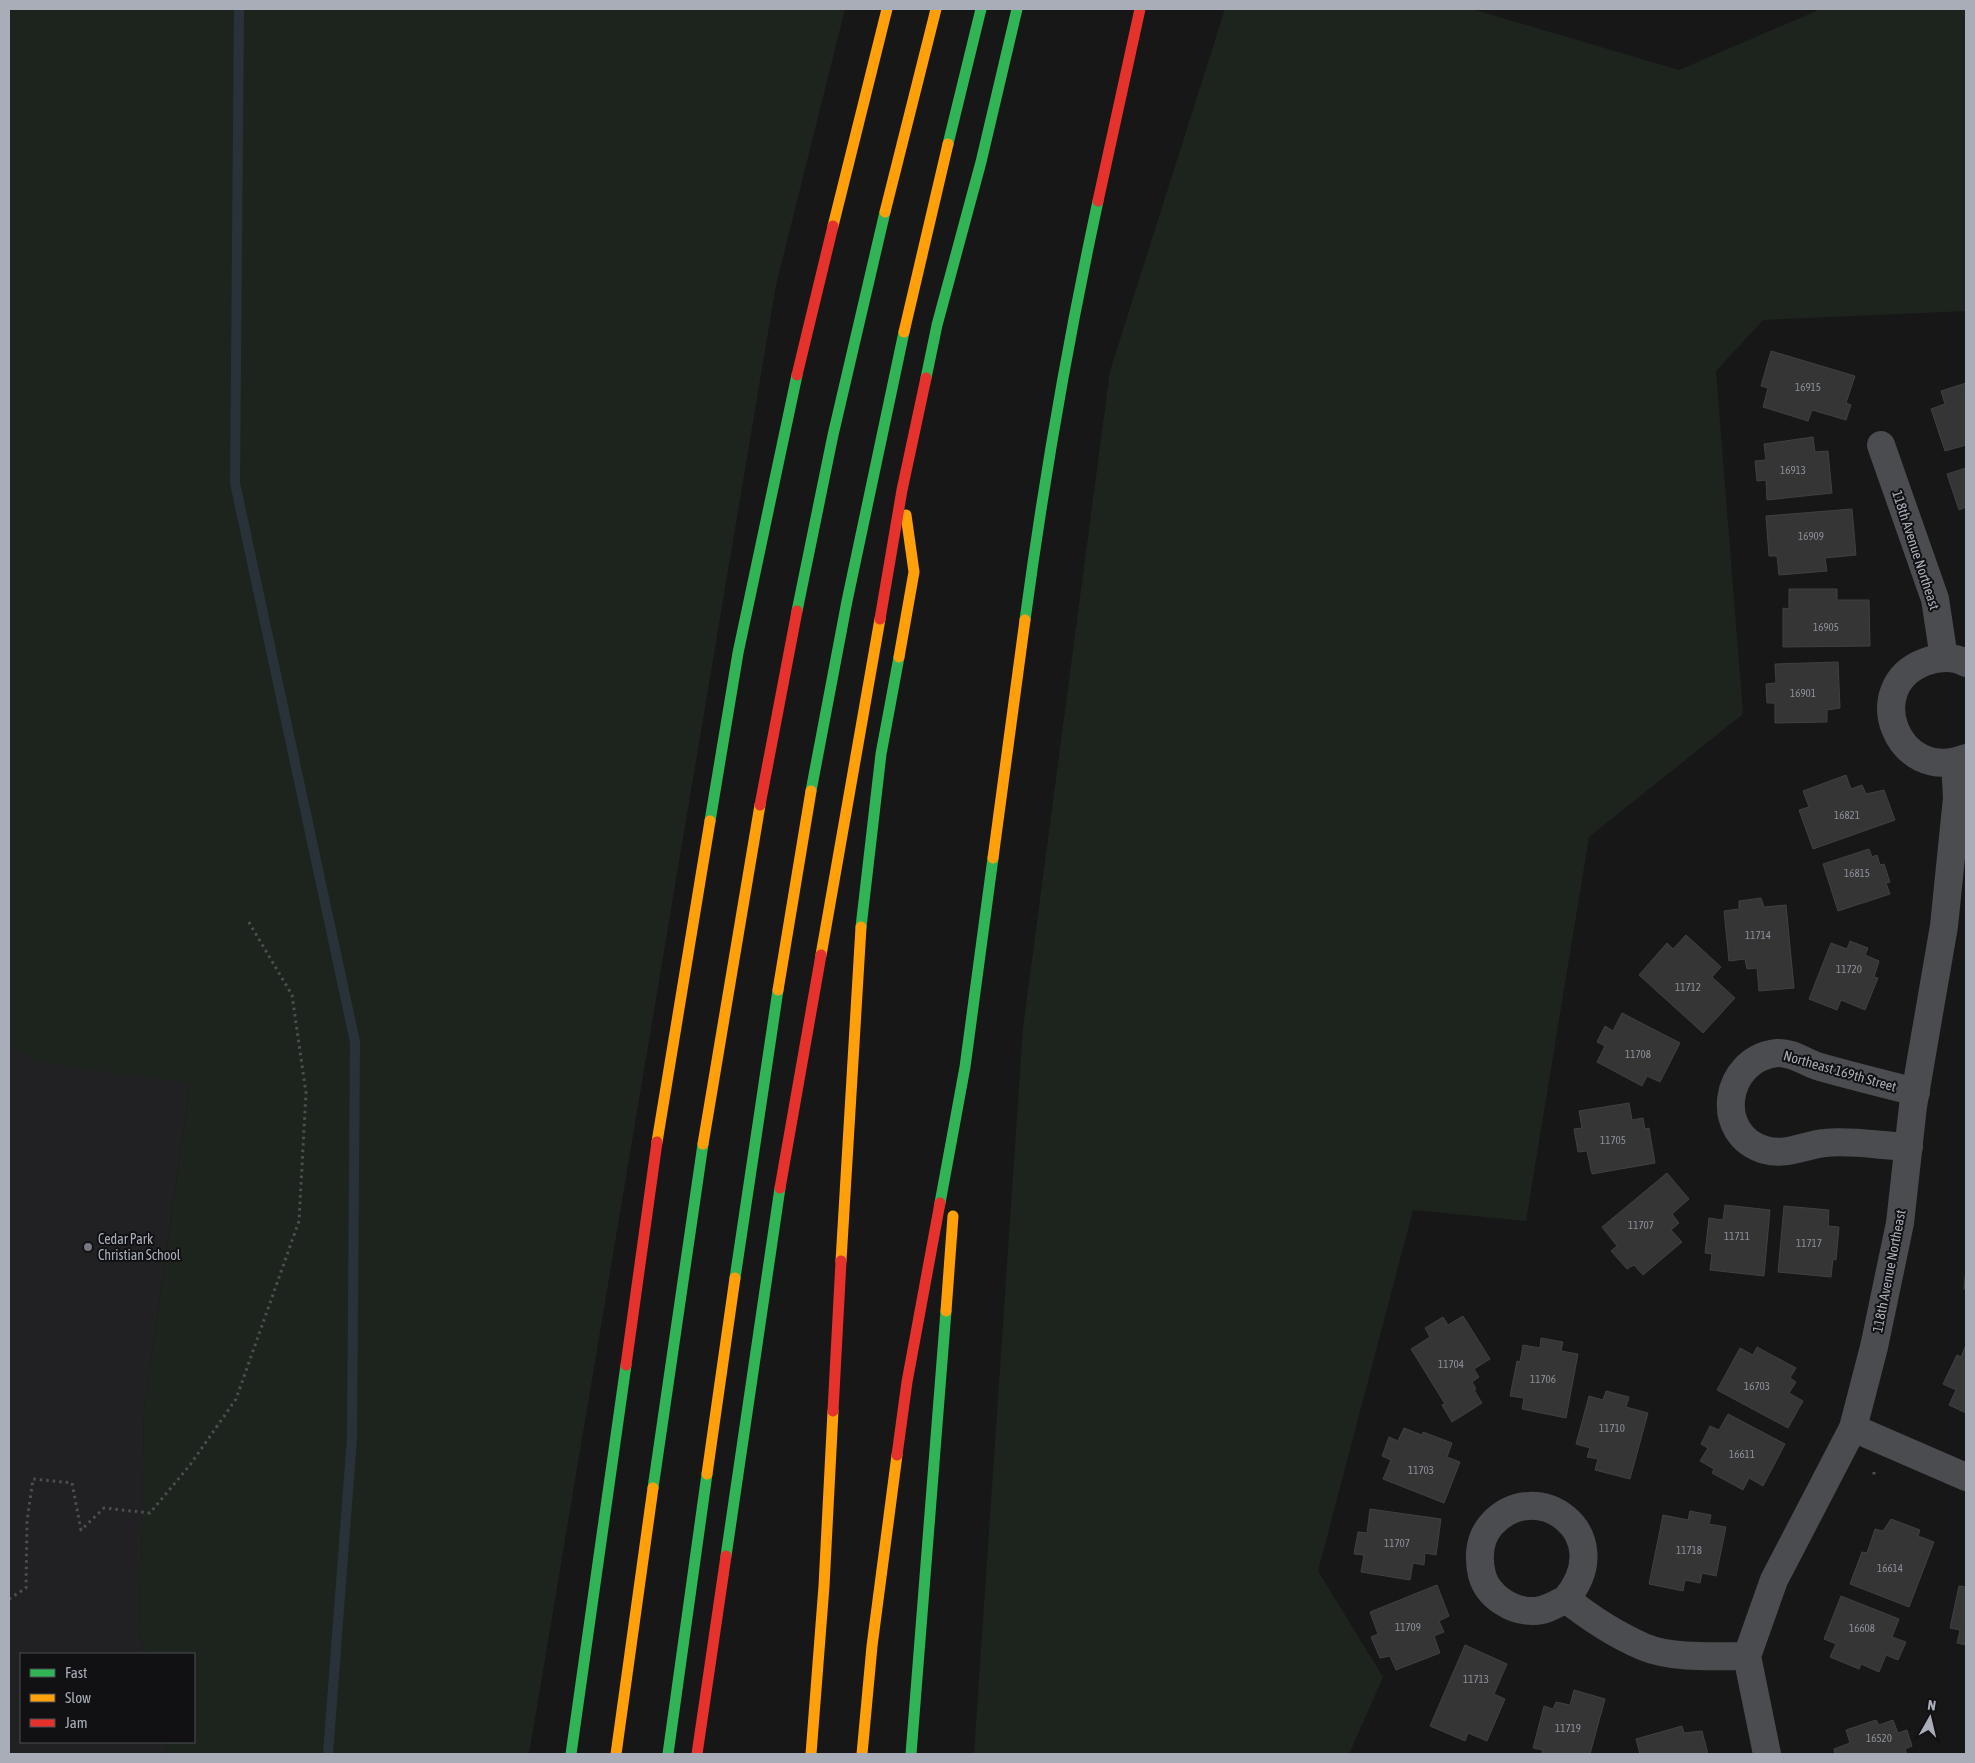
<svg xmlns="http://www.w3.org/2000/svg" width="1975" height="1763" viewBox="0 0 1975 1763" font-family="'Asap Condensed',sans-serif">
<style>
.built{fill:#212123}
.green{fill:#1d241e}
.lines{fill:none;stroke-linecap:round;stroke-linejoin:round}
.stream{stroke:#2a3239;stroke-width:10}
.building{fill:#353536;stroke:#3f4043}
.path{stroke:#4d4e52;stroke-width:3;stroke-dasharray:2.5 4;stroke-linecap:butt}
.street{stroke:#4b4c50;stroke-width:28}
.fast{stroke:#30b455;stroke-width:11}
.slow{stroke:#ff9f0a;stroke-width:11}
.jam{stroke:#e5322d;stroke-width:11}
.poi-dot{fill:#757880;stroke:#111113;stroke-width:2}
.labels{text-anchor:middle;stroke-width:4;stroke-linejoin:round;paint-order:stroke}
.number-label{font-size:11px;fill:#8b8f98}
.street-label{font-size:14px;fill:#a8adb8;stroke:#111113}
.poi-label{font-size:14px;fill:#a8adb8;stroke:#111113;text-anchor:start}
</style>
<rect width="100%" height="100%" fill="#171717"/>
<path class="built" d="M9,1046L35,1061L190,1083L144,1411L140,1633L145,1654H21V1742H165L168,1754H9Z"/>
<g class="green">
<path d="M9,9H845L776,285L529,1754H168L165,1742H194V1654H145L140,1633L144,1411L190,1084L35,1061L9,1046Z"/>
<path d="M1225,9H1472L1679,70L1821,9H1966V311L1763,320L1716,371L1743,714L1589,837L1526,1221L1413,1210L1318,1571L1383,1677L1349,1754H974L1023,1028L1110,371Z"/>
</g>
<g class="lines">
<path class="stream" d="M239,9L235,483L355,1042L352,1438L328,1754"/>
</g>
<g class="building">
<path d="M1771,351L1855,376L1846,403L1851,405L1846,420L1812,410L1808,421L1763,407L1768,388L1761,386Z"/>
<path d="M1966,383V445L1945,451L1931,409L1945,404L1941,391Z"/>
<path d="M1813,437L1815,452L1828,451L1832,493L1767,500L1766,480L1757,481L1755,461L1766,460L1764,444Z"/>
<path d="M1966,468V507L1959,510L1947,474Z"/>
<path d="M1852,509L1856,555L1825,558L1827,571L1779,575L1777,556H1769L1766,516Z"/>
<path d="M1789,589H1837V600H1869L1870,646L1783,647V608L1789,609Z"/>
<path d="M1838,662L1840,708L1827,710V722L1775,723V703H1767L1766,684L1776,683L1775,664Z"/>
<path d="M1846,775L1851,789L1862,785L1866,794L1884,790L1895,820L1813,849L1799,810L1809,807L1803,791Z"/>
<path d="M1869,849L1872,857L1877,855L1880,865L1884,864L1890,882L1886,883L1890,894L1838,911L1823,864Z"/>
<path d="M1761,898L1764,907L1786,905L1794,988L1759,991L1757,968L1747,969L1745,959L1729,961L1724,911L1739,909V901Z"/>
<path d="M1686,935L1721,967L1712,977L1735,998L1703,1033L1639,975L1667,943L1673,949Z"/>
<path d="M1850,941L1868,948L1865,955L1879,961L1874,977L1878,978L1865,1010L1841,1000L1837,1010L1809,999L1831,943L1847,949Z"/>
<path d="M1622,1013L1680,1043L1660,1082L1647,1076L1642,1086L1597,1062L1605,1046L1597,1042L1605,1026L1613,1031Z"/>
<path d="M1629,1103L1632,1120L1643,1118L1645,1129L1649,1128L1655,1163L1592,1174L1587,1151L1578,1152L1574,1129L1582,1128L1579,1111Z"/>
<path d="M1667,1173L1689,1199L1672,1214L1679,1223L1671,1230L1682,1242L1643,1275L1634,1265L1627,1269L1611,1251L1617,1246L1602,1227Z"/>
<path d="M1725,1205L1770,1210L1764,1276L1710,1270L1712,1254L1705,1253L1709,1218L1723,1220Z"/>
<path d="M1784,1206L1829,1210L1828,1226L1839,1227L1836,1260L1833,1259L1831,1277L1778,1272Z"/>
<path d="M1966,1268V1289H1964Z"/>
<path d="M1463,1316L1490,1359L1474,1369L1479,1377L1472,1382L1476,1389L1474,1390L1482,1403L1452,1422L1442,1405L1445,1404L1411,1349L1430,1337L1425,1328L1443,1317L1448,1325Z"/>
<path d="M1541,1338L1563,1342L1561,1351L1578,1354L1566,1418L1522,1409L1524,1398L1510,1396L1517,1361L1520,1362L1523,1345L1540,1348Z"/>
<path d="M1966,1345V1413L1949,1405L1956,1390L1943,1384L1957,1355L1961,1357Z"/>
<path d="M1757,1347L1796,1368L1790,1378L1796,1382L1789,1393L1803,1401L1788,1428L1717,1390L1740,1348L1753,1355Z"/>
<path d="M1606,1391L1629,1397L1626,1407L1648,1413L1630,1479L1595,1470L1598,1459L1587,1457L1590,1448L1576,1444L1589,1396L1603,1400Z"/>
<path d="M1728,1414L1785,1444L1763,1486L1749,1478L1743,1490L1712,1473L1714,1469L1700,1461L1708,1448L1701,1444L1710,1426L1719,1430Z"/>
<path d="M1404,1428L1422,1435L1423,1432L1452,1443L1447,1457L1460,1462L1444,1503L1383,1479L1391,1460L1382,1456L1389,1437L1398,1441Z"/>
<path d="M1370,1509L1441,1519L1436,1555L1425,1553L1424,1565L1413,1563L1410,1580L1361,1572L1364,1555L1354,1554L1358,1532L1367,1533Z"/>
<path d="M1690,1511L1711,1515L1709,1524L1726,1527L1716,1576L1702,1573L1700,1583L1685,1580L1683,1591L1649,1584L1663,1515L1688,1520Z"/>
<path d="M1891,1519L1920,1530L1918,1536L1934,1542L1909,1607L1850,1584L1862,1552L1867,1553L1875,1529L1883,1531Z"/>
<path d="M1437,1585L1449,1616L1439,1621L1444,1632L1434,1636L1440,1653L1396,1670L1390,1656L1380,1658L1371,1637L1378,1634L1370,1612Z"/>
<path d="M1959,1586L1966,1587V1645L1957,1643L1960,1630L1950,1628Z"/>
<path d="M1841,1596L1899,1619L1892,1637L1906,1642L1898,1660L1886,1655L1879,1672L1861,1664L1859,1669L1830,1657L1836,1644L1824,1639Z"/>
<path d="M1465,1645L1507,1664L1494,1694L1505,1699L1487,1741L1468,1733L1465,1741L1430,1726Z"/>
<path d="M1574,1690L1605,1699L1590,1754H1541L1543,1750L1533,1748L1544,1706L1553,1709L1556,1702L1570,1705Z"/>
<path d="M1876,1720L1879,1725L1893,1720L1898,1733L1907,1730L1912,1746L1905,1749L1907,1754H1835L1834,1749L1850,1743L1846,1730Z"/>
<path d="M1682,1726L1684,1733L1702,1731L1708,1754H1640L1636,1739Z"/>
</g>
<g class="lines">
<g class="path">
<path d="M1874,1472V1478"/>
<path d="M9,1599L26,1588L27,1521L33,1479L72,1483L81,1530L104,1508L150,1513L190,1465L236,1399L299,1221L306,1093L292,995L247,919"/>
</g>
<g class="street">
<path d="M1881,445L1935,599L1944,658"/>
<path d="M1966,663C1954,656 1938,657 1925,662C1860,686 1897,785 1966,758"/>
<path d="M1909,1147C1883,1146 1850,1140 1825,1143C1804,1145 1787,1156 1765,1150C1713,1135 1723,1059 1777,1053C1794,1052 1805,1063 1820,1067C1852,1076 1884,1084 1916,1092"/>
<path d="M1853,1428L1966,1477"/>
<path d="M1566,1599C1556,1604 1546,1611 1534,1611C1513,1612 1488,1597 1482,1575C1478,1558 1479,1539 1491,1525C1536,1474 1620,1534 1566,1599C1590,1618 1616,1635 1644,1647C1672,1659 1717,1656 1747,1656"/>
<path d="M1767,1754L1747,1656L1774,1580L1853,1428L1874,1347L1900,1223L1913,1106L1944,926L1957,798L1955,763"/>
</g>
<g class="fast">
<path d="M948,144L981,9"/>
<path d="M926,378L937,325L981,162L1017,9"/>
<path d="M797,611L833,435L885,212"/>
<path d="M1025,620C1044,479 1068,340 1098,201"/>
<path d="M811,791L847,601L904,332"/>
<path d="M710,821L738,653L797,375"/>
<path d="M861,927L881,754L899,657"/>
<path d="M940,1203L965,1067L993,858"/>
<path d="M735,1278L778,990"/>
<path d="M653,1488L703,1144"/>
<path d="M726,1556L780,1188"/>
<path d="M571,1754L626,1365"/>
<path d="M668,1754L707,1474"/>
<path d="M911,1754L946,1311"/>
</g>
<g class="slow">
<path d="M885,212L936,9"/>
<path d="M833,226L887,9"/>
<path d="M904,332L948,144"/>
<path d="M899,657L914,572L906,515"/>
<path d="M993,858L1025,620"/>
<path d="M821,955L880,619"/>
<path d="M778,990L811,791"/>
<path d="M657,1142L710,821"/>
<path d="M703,1144L760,805"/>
<path d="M841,1261L861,927"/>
<path d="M946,1311L953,1216"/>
<path d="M707,1474L735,1278"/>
<path d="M616,1754L653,1488"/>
<path d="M811,1754L824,1586L833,1411"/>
<path d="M862,1754L872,1646L897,1455"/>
</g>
<g class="jam">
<path d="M1098,201L1140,9"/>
<path d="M797,375L833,226"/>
<path d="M880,619L902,490L926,378"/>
<path d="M760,805L797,611"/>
<path d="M780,1188L821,955"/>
<path d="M626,1365L657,1142"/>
<path d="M833,1411L841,1261"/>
<path d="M897,1455L907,1382L940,1203"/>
<path d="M697,1754L726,1556"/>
</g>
</g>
<circle class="poi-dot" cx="88" cy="1247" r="5"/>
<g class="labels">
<g class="number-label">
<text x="1808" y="391">16915</text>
<text x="1793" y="474">16913</text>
<text x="1811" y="540">16909</text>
<text x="1826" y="631">16905</text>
<text x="1803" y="697">16901</text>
<text x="1847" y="819">16821</text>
<text x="1857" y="877">16815</text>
<text x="1758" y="939">11714</text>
<text x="1849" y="973">11720</text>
<text x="1688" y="991">11712</text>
<text x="1638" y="1058">11708</text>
<text x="1613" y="1144">11705</text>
<text x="1641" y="1229">11707</text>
<text x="1737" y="1240">11711</text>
<text x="1809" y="1247">11717</text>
<text x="1451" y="1368">11704</text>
<text x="1543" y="1383">11706</text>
<text x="1757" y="1390">16703</text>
<text x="1612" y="1432">11710</text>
<text x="1742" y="1458">16611</text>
<text x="1421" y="1474">11703</text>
<text x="1397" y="1547">11707</text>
<text x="1689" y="1554">11718</text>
<text x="1890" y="1572">16614</text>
<text x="1408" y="1631">11709</text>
<text x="1862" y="1632">16608</text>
<text x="1476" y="1683">11713</text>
<text x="1568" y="1732">11719</text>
<text x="1879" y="1742">16520</text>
</g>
<g class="street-label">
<text transform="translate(1916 550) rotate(72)" y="5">118th Avenue Northeast</text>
<text transform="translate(1840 1071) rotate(16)" y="5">Northeast 169th Street</text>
<text transform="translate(1889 1271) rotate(-79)" y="5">118th Avenue Northeast</text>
</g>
<g class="poi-label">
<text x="98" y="1244">Cedar Park<tspan x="98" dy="16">Christian School</tspan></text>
</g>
</g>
<rect width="1975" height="1763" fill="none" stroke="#a8adb8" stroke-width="20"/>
<rect x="20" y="1653" width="175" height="90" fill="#111113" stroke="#4d4f55"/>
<rect x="30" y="1669" width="25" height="8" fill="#30b455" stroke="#4d4f55"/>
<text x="65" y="1678" font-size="15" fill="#a8adb8">Fast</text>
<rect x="30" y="1694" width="25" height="8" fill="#ff9f0a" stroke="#4d4f55"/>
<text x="65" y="1703" font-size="15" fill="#a8adb8">Slow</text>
<rect x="30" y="1719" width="25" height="8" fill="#e5322d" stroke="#4d4f55"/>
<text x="65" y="1728" font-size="15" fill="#a8adb8">Jam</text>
<g transform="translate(1930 1718) rotate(8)" stroke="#111113" stroke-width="4" paint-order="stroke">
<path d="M0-4L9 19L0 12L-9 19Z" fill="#a8adb8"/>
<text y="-8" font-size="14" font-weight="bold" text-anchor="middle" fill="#a8adb8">N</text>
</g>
</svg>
